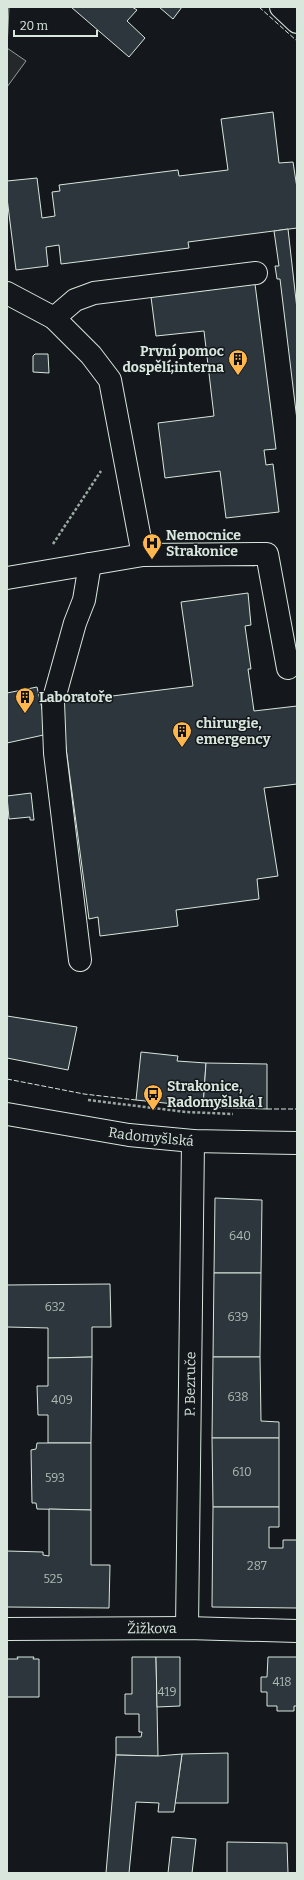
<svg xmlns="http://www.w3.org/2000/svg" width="304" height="1880" viewBox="0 0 304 1880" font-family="Bitter,serif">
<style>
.parking{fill:#24282b;stroke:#939e99}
.building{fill:#2c363c;stroke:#d8e6dc}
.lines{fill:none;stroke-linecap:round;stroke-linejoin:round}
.minor-casing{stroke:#d8e6dc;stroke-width:24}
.path{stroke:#9da8a2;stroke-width:2.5;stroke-dasharray:3 2;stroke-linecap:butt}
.minor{stroke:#14181c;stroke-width:22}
.fence{stroke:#d8e6dc;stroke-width:1;stroke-dasharray:5 2;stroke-linecap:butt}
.labels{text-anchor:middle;stroke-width:3;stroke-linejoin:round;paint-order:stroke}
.number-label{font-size:12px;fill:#adbab4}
.poi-label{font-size:14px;font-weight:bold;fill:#d8e6dc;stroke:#14181c;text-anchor:start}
.street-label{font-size:14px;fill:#d8e6dc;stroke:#14181c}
</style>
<rect width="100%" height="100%" fill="#14181c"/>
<path class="parking" d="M7,7H9L7,48L26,61L7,87Z"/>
<g class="building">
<path d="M71,7H132L137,10L127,21L145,38L129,57Z"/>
<path d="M159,7H182L173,19Z"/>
<path d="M273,112L279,163L293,162L297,188V228L188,242L189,248L61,264L59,245L46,247L48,266L16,270L7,198V181L37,178L42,218L55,216L52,192L60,191L59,185L178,170L179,176L228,170L221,119Z"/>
<path d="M288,229L297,309V420L280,279H277L275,266H279L274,231Z"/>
<path d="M255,284L276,449L264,450L266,465L273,464L279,512L226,518L220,471L165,478L158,423L214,416L204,331L156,336L151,297Z"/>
<path d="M35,354H48L49,373L33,372V356Z"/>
<path d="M248,593L251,625L245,626L251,669H248L254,711L297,706V784L264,788L278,876L257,879L259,899L176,910L178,926L100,936L98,917L89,919L60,703L84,700L83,695L95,694L96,698L193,686L181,602Z"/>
<path d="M37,687L48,734L7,743V693Z"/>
<path d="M31,793L34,820H30V817L9,819L7,796Z"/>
<path d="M7,1016L77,1027L68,1070L7,1058Z"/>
<path d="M141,1052L178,1056L177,1061L206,1063L203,1107L136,1100Z"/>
<path d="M206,1063L267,1064V1109L203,1107Z"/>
<path d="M215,1198L262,1200L261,1273H214Z"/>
<path d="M214,1273H261L260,1357H213Z"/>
<path d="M110,1284L111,1327H92V1357L48,1358V1328L7,1327V1285Z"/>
<path d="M92,1357L91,1443H48V1415H38L37,1386H48V1358Z"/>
<path d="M213,1357H260L261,1421L279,1422V1438H212Z"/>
<path d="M212,1438H279V1507H213Z"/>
<path d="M37,1443H91V1510L37,1509L36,1503H32L31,1450L36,1449Z"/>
<path d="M213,1507H279V1527H269V1548H283V1540H297V1608L212,1607Z"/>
<path d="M49,1509L91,1510V1565H110L109,1608L7,1607V1551L43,1552V1555L49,1556Z"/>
<path d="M17,1657H34L33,1659H39V1697H7V1659H18Z"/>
<path d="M132,1657H156L158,1756L116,1755V1737H141L142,1732H139V1714H125V1694H132Z"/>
<path d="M156,1657H180V1706L157,1707Z"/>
<path d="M268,1657H297V1706H294V1711H277V1706H267V1692H261V1677H267Z"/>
<path d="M228,1753V1803H175L182,1754Z"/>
<path d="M182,1754L174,1812H158L159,1803L136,1802L129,1873H106L116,1755L158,1756Z"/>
<path d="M172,1837L196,1839L192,1873H168Z"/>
<path d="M227,1842L287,1843L288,1873H227Z"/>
</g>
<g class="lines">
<defs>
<g id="minor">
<path d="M281,7L297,22"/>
<path d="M7,293L54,318L91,355L110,380L143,555"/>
<path d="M54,318L75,300L94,293L256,273"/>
<path d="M7,578L143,555L267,554L288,668"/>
<path d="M80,960L55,753L53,702L75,623L84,600L90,564"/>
<path id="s1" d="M7,1114L129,1135L193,1141L297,1143"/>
<path id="s2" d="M187,1628L193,1141"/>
<path id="s3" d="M7,1629L187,1628L297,1631"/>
</g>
</defs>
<use href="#minor" class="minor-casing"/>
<g class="path">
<path d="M53,544L101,471"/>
<path d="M88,1100L186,1112L233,1114"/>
</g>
<use href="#minor" class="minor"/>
<g class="fence">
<path d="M259,7L297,41"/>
<path d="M7,1079L84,1094L136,1100"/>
<path d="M267,1109H297"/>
</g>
</g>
<defs>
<symbol id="building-pin" viewBox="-11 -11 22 30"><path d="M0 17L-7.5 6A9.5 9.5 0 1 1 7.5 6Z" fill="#ffb74d" stroke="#14181c"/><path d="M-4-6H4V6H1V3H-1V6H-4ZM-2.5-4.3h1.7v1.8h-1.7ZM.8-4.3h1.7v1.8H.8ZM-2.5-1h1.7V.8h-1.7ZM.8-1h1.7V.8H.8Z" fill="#111"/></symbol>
<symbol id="hospital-pin" viewBox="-11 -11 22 30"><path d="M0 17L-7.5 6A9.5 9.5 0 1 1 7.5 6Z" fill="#ffb74d" stroke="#14181c"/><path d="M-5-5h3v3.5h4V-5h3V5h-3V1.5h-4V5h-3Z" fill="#111"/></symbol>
<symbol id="bus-pin" viewBox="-11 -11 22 30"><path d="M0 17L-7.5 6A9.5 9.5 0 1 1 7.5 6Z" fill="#ffb74d" stroke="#14181c"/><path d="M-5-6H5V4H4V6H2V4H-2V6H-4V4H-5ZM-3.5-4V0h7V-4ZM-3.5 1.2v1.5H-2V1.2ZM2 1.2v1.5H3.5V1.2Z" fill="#111"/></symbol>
</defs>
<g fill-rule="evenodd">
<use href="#building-pin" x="227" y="348" width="22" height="30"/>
<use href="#hospital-pin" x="141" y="532" width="22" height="30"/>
<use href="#building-pin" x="14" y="686" width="22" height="30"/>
<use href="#building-pin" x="171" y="720" width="22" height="30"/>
<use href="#bus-pin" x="142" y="1083" width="22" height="30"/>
</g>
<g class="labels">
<g class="number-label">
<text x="240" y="1240">640</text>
<text x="55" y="1311">632</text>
<text x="238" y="1321">639</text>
<text x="238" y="1401">638</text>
<text x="62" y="1404">409</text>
<text x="242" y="1476">610</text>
<text x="55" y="1482">593</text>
<text x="257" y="1570">287</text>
<text x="53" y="1583">525</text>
<text x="282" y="1686">418</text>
<text x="167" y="1696">419</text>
</g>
<g class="poi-label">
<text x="224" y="356" text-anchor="end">První pomoc<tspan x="224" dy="16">dospělí;interna</tspan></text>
<text x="166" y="540">Nemocnice<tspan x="166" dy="16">Strakonice</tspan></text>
<text x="39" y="702">Laboratoře</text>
<text x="196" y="728">chirurgie,<tspan x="196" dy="16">emergency</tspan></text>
<text x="167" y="1091">Strakonice,<tspan x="167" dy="16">Radomyšlská I</tspan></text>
</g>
<g class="street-label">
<text dy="5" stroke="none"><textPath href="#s1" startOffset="146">Radomyšlská</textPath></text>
<text dy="5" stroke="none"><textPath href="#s2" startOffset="244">P. Bezruče</textPath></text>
<text dy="5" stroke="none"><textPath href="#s3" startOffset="145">Žižkova</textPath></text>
</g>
</g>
<rect width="304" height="1880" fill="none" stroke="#d8e6dc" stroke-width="16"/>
<path d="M14 30v6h83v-6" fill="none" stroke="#d8e6dc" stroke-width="2"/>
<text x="20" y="30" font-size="12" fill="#d8e6dc" stroke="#14181c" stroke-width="3" paint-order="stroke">20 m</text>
</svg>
